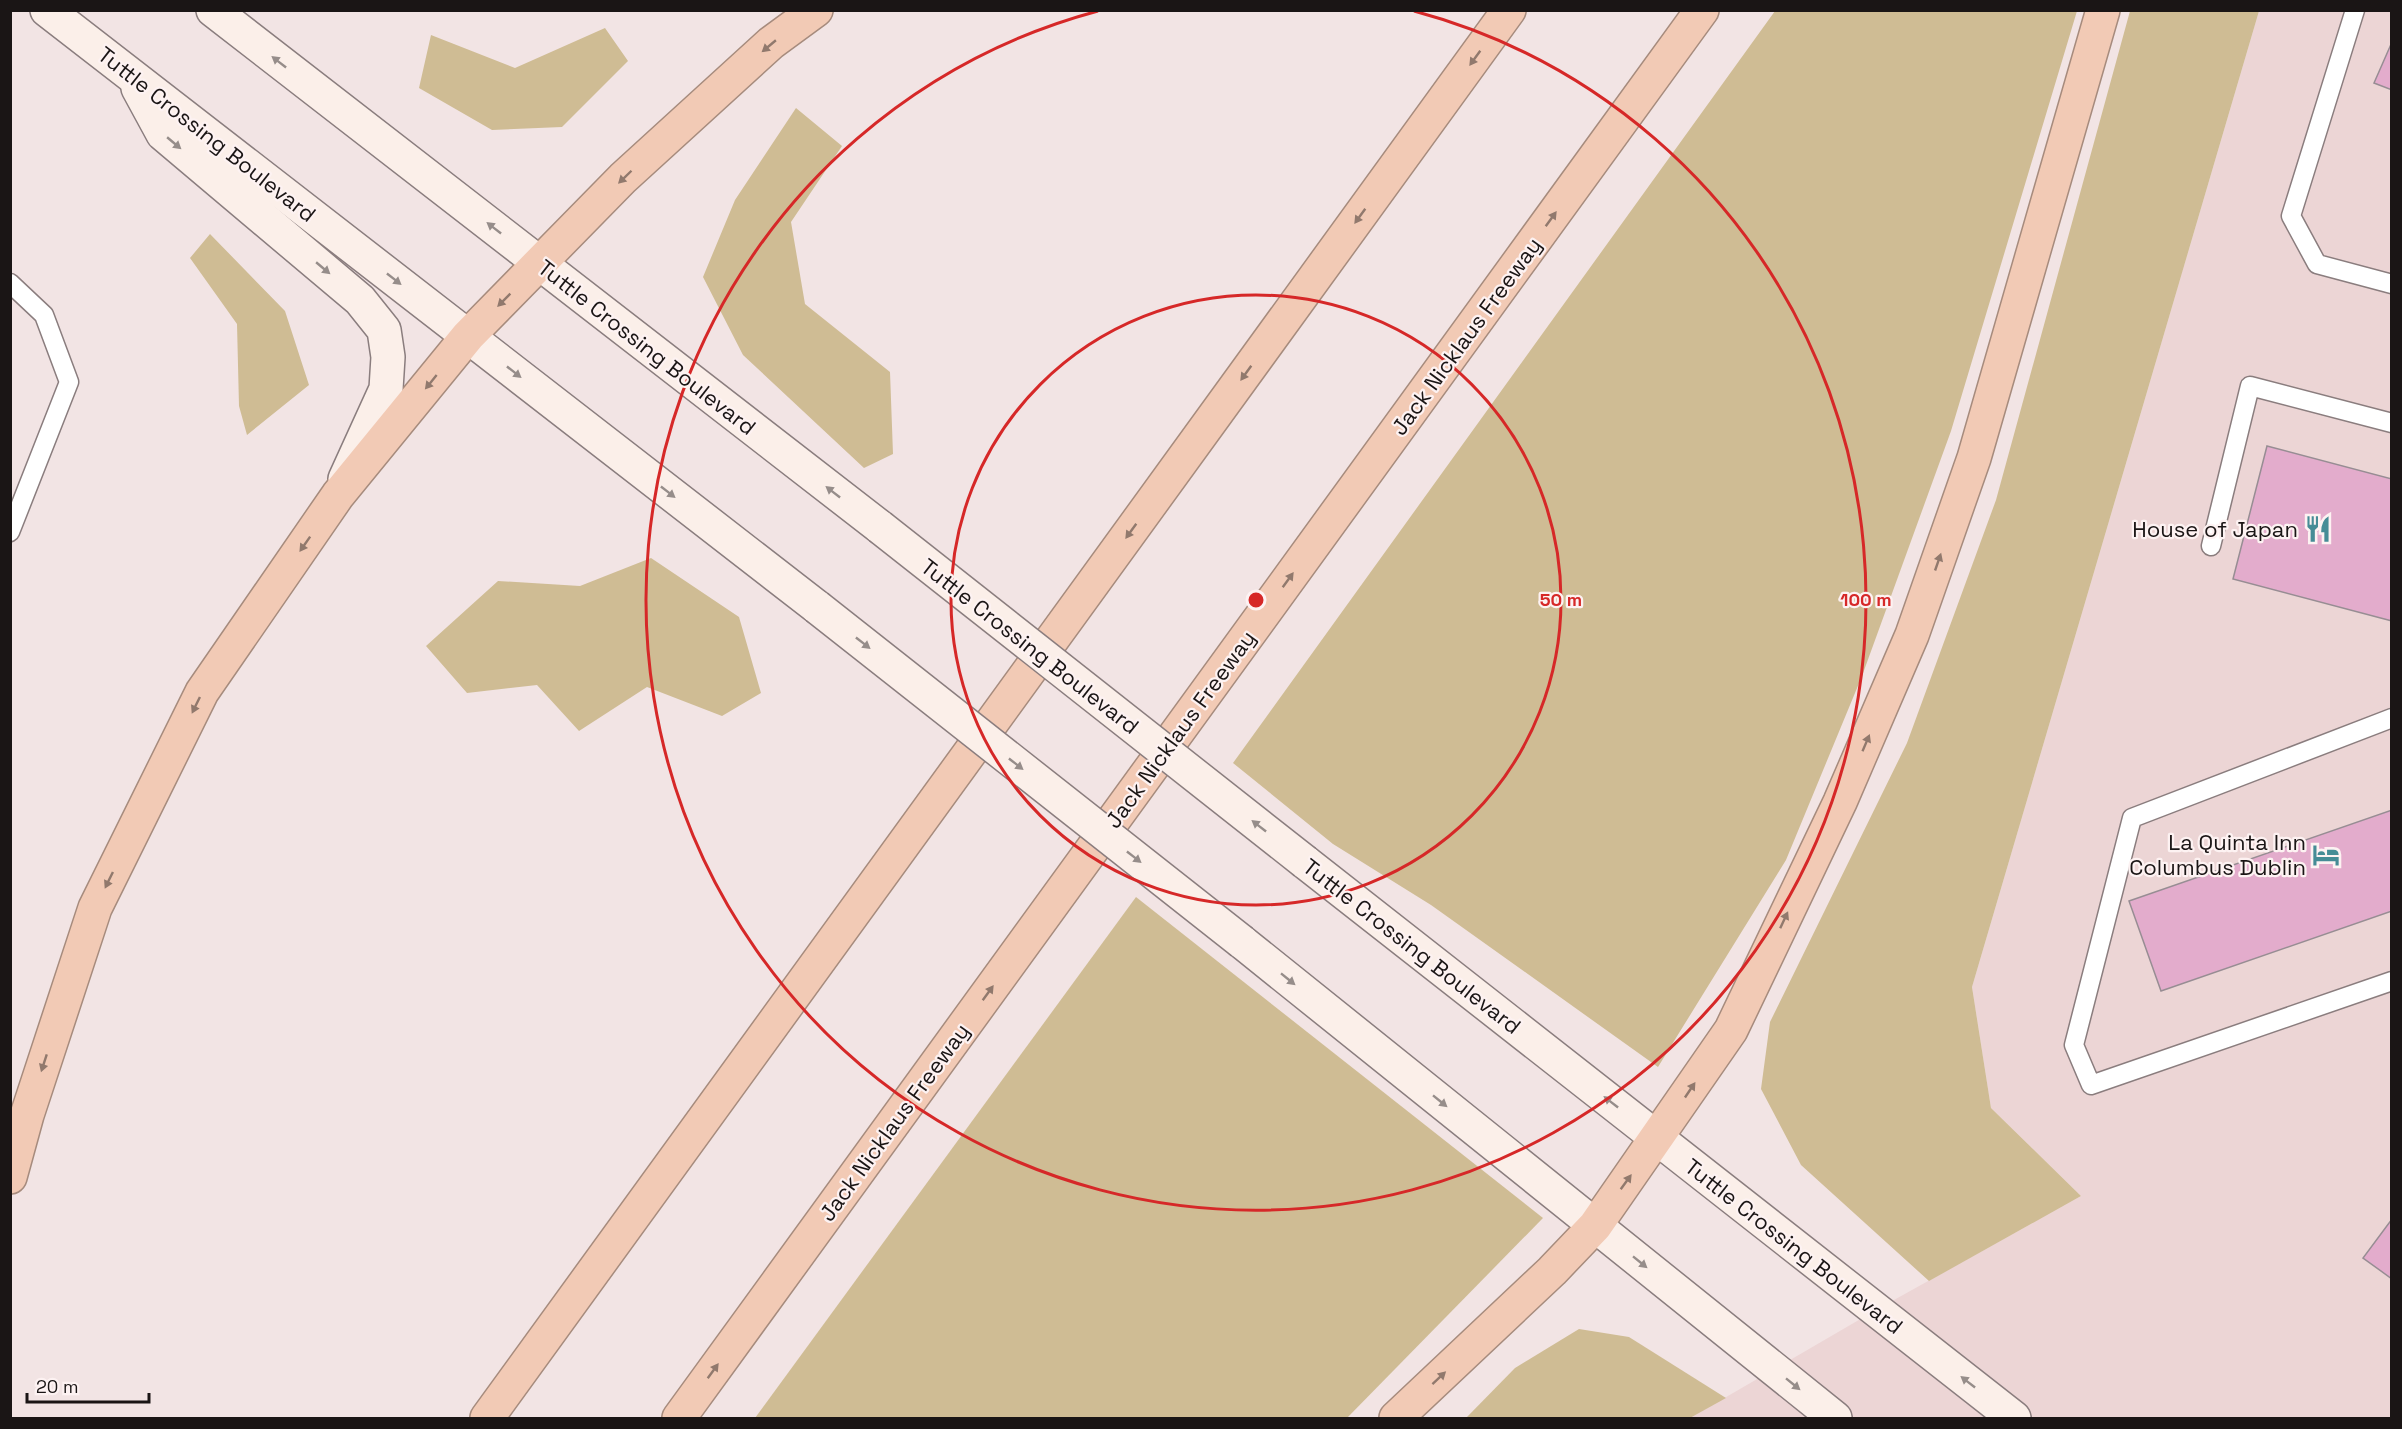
<svg xmlns="http://www.w3.org/2000/svg" width="2402" height="1429" viewBox="0 0 2402 1429" font-family="'Space Grotesk',sans-serif">
<style>
.built{fill:#ecd5d5}
.green{fill:#cfbc94}
.building{fill:#e3accc;stroke:#978d93;stroke-width:1.5}
.lines{fill:none;stroke-linecap:round;stroke-linejoin:round}
.lane-casing{stroke:#8a7d7e;stroke-width:21}
.secondary-casing{stroke:#8a7d7e;stroke-width:36}
.highway-casing{stroke:#a68b7d;stroke-width:36}
.lane{stroke:#fff;stroke-width:18}
.secondary{stroke:#fbefe9;stroke-width:33}
.highway{stroke:#f2cab5;stroke-width:33}
.secondary-bridge-casing{stroke:#8a7d7e;stroke-width:36;stroke-linecap:butt}
.secondary-bridge{stroke:#fbefe9;stroke-width:33}
.oneway{fill:#91796d}
.oneway2{fill:#968d8a}
.ring{fill:none;stroke:#d62828;stroke-width:3}
.labels{text-anchor:middle;stroke-width:4.5;stroke-linejoin:round;paint-order:stroke}
.street-label{font-size:22px;fill:#1a1515;stroke:#fdf2f2}
.poi-label{font-size:22px;fill:#1a1515;stroke:#fdf2f2;text-anchor:end}
.centre{fill:#d62828;stroke:#fdf2f2;stroke-width:3}
.ring-label{font-size:18px;text-anchor:middle;font-weight:bold;fill:#d62828;stroke:#fdf2f2;stroke-width:4.5;stroke-linejoin:round;paint-order:stroke}
</style>
<rect width="100%" height="100%" fill="#f2e4e4"/>
<path class="built" d="M2259,11H2391V1418H1690L1876,1310L2081,1196L1991,1108L1972,987Z"/>
<g class="green">
<path d="M1775,11H2077L1951,431L1862,676L1786,860L1658,1067L1431,905L1333,844L1233,763Z"/>
<path d="M2130,11H2259L1972,987L1991,1108L2081,1196L1929,1281L1801,1165L1761,1089L1770,1022L1907,743L1996,500Z"/>
<path d="M605,28L628,61L562,127L492,130L419,88L431,35L515,68Z"/>
<path d="M796,108L842,146L791,222L805,304L890,372L893,454L864,468L743,355L703,277L735,200Z"/>
<path d="M210,234L285,311L309,385L247,435L239,406L237,324L190,258Z"/>
<path d="M651,558L739,617L761,693L722,716L647,687L579,731L537,685L467,693L426,646L498,581L580,586Z"/>
<path d="M1136,897L1543,1218L1347,1418H755Z"/>
<path d="M1579,1329L1629,1337L1726,1398L1690,1418H1466L1515,1368Z"/>
</g>
<g class="building">
<path d="M2392,42V90L2374,83Z"/>
<path d="M2267,446L2392,479V621L2233,579Z"/>
<path d="M2392,810V911L2161,991L2129,901Z"/>
<path d="M2392,1219V1279L2363,1258Z"/>
</g>
<g class="lines">
<defs>
<g id="lane">
<path d="M2355,10L2291,216L2317,264L2392,284"/>
<path d="M10,283L44,315L69,382L10,532"/>
<path d="M2211,546L2250,386L2392,423"/>
<path d="M2392,718L2132,818L2074,1045L2091,1085L2392,981"/>
</g>
<g id="secondary">
<path d="M47,10L817,607"/>
<path d="M213,10L880,527"/>
<path d="M138,88L163,134L360,300L384,330L388,357L386,389L345,479"/>
<path d="M1305,862L2014,1418"/>
<path d="M1242,942L1835,1418"/>
</g>
<g id="highway">
<path d="M10,1177L27,1115L95,908L202,692L338,495L468,336L623,178L771,43L816,10"/>
<path d="M487,1418L1509,10"/>
<path d="M679,1418L1702,10"/>
<path d="M1396,1418L1552,1271L1595,1226L1731,1030L1840,802L1912,635L1974,458L2103,10"/>
</g>
</defs>
<use href="#lane" class="lane-casing"/>
<use href="#secondary" class="secondary-casing"/>
<use href="#highway" class="highway-casing"/>
<use href="#lane" class="lane"/>
<use href="#secondary" class="secondary"/>
<use href="#highway" class="highway"/>
<defs>
<g id="secondary-bridge">
<path d="M880,527L1305,862"/>
<path d="M817,607L1242,942"/>
</g>
</defs>
<use href="#secondary-bridge" class="secondary-bridge-casing"/>
<use href="#secondary-bridge" class="secondary-bridge"/>
</g>
<defs><path id="oneway-solid" d="M-6-.8H1V-3.2L6.5 0L1 3.2V.8H-6Z" transform="scale(1.5)"/></defs>
<g class="oneway">
<use href="#oneway-solid" transform="translate(769 46) rotate(140)"/>
<use href="#oneway-solid" transform="translate(1475 58) rotate(126)"/>
<use href="#oneway-solid" transform="translate(625 177) rotate(136)"/>
<use href="#oneway-solid" transform="translate(1360 216) rotate(126)"/>
<use href="#oneway-solid" transform="translate(1551 219) rotate(-54)"/>
<use href="#oneway-solid" transform="translate(504 300) rotate(135)"/>
<use href="#oneway-solid" transform="translate(1246 373) rotate(126)"/>
<use href="#oneway-solid" transform="translate(431 382) rotate(129)"/>
<use href="#oneway-solid" transform="translate(1131 531) rotate(126)"/>
<use href="#oneway-solid" transform="translate(305 544) rotate(125)"/>
<use href="#oneway-solid" transform="translate(1938 562) rotate(-71)"/>
<use href="#oneway-solid" transform="translate(1288 580) rotate(-54)"/>
<use href="#oneway-solid" transform="translate(196 705) rotate(116)"/>
<use href="#oneway-solid" transform="translate(1866 743) rotate(-67)"/>
<use href="#oneway-solid" transform="translate(109 880) rotate(116)"/>
<use href="#oneway-solid" transform="translate(1784 920) rotate(-65)"/>
<use href="#oneway-solid" transform="translate(988 993) rotate(-54)"/>
<use href="#oneway-solid" transform="translate(44 1063) rotate(108)"/>
<use href="#oneway-solid" transform="translate(1690 1090) rotate(-56)"/>
<use href="#oneway-solid" transform="translate(1626 1182) rotate(-54)"/>
<use href="#oneway-solid" transform="translate(713 1371) rotate(-54)"/>
<use href="#oneway-solid" transform="translate(1439 1378) rotate(-43)"/>
</g>
<g class="oneway2">
<use href="#oneway-solid" transform="translate(279 62) rotate(-142)"/>
<use href="#oneway-solid" transform="translate(174 143) rotate(40)"/>
<use href="#oneway-solid" transform="translate(494 228) rotate(-142)"/>
<use href="#oneway-solid" transform="translate(323 268) rotate(40)"/>
<use href="#oneway-solid" transform="translate(394 279) rotate(38)"/>
<use href="#oneway-solid" transform="translate(514 372) rotate(38)"/>
<use href="#oneway-solid" transform="translate(668 492) rotate(38)"/>
<use href="#oneway-solid" transform="translate(833 492) rotate(-142)"/>
<use href="#oneway-solid" transform="translate(863 643) rotate(38)"/>
<use href="#oneway-solid" transform="translate(1016 764) rotate(38)"/>
<use href="#oneway-solid" transform="translate(1259 826) rotate(-142)"/>
<use href="#oneway-solid" transform="translate(1134 857) rotate(38)"/>
<use href="#oneway-solid" transform="translate(1288 979) rotate(39)"/>
<use href="#oneway-solid" transform="translate(1440 1101) rotate(39)"/>
<use href="#oneway-solid" transform="translate(1611 1102) rotate(-142)"/>
<use href="#oneway-solid" transform="translate(1640 1262) rotate(39)"/>
<use href="#oneway-solid" transform="translate(1968 1382) rotate(-142)"/>
<use href="#oneway-solid" transform="translate(1793 1384) rotate(39)"/>
</g>
<g class="ring">
<circle cx="1256" cy="600" r="305"/>
<path d="M1414 11A610 610 0 1 1 1098 11"/>
</g>
<defs>
<symbol id="restaurant-bare" viewBox="-9 -9 18 18"><path d="M-5-6h1v4h1v-4h1v4h1v-4h1v5L-1.5 .5V6h-2V.5L-5-1ZM5-6V6H3V1.5H1.5Q1.5-4 5-6Z" fill="#468c96" stroke="#fdf2f2" stroke-width="2.5" paint-order="stroke"/></symbol>
<symbol id="hotel-bare" viewBox="-9 -9 18 18"><path d="M-6-4.5h1.5V1H6V5H4.5V3h-9V5H-6ZM-4 0a1.8 1.8 0 1 1 3.6 0ZM.5 0V-2.5h3Q6-2.5 6 0Z" fill="#468c96" stroke="#fdf2f2" stroke-width="2.5" paint-order="stroke"/></symbol>
</defs>
<g fill-rule="evenodd">
<use href="#restaurant-bare" x="2299" y="510" width="38" height="38"/>
<use href="#hotel-bare" x="2307" y="836" width="38" height="38"/>
</g>
<g class="labels">
<g class="street-label">
<text transform="translate(207 134) rotate(38)" y="8">Tuttle Crossing Boulevard</text>
<text transform="translate(1466 336) rotate(-54)" y="8">Jack Nicklaus Freeway</text>
<text transform="translate(647 347) rotate(38)" y="8">Tuttle Crossing Boulevard</text>
<text transform="translate(1030 646) rotate(38)" y="8">Tuttle Crossing Boulevard</text>
<text transform="translate(1180 729) rotate(-54)" y="8">Jack Nicklaus Freeway</text>
<text transform="translate(1412 946) rotate(38)" y="8">Tuttle Crossing Boulevard</text>
<text transform="translate(894 1122) rotate(-54)" y="8">Jack Nicklaus Freeway</text>
<text transform="translate(1794 1246) rotate(38)" y="8">Tuttle Crossing Boulevard</text>
</g>
<g class="poi-label">
<text x="2298" y="537">House of Japan</text>
<text x="2306" y="850">La Quinta Inn<tspan x="2306" dy="25">Columbus Dublin</tspan></text>
</g>
</g>
<circle cx="1256" cy="600" r="9" class="centre"/>
<g class="ring-label">
<text x="1561" y="606">50 m</text>
<text x="1866" y="606">100 m</text>
</g>
<rect width="2402" height="1429" fill="none" stroke="#1a1515" stroke-width="24"/>
<path d="M27 1393v9h122v-9" fill="none" stroke="#1a1515" stroke-width="3"/>
<text x="36" y="1393" font-size="18" fill="#1a1515" stroke="#fdf2f2" stroke-width="4.5" paint-order="stroke">20 m</text>
</svg>
